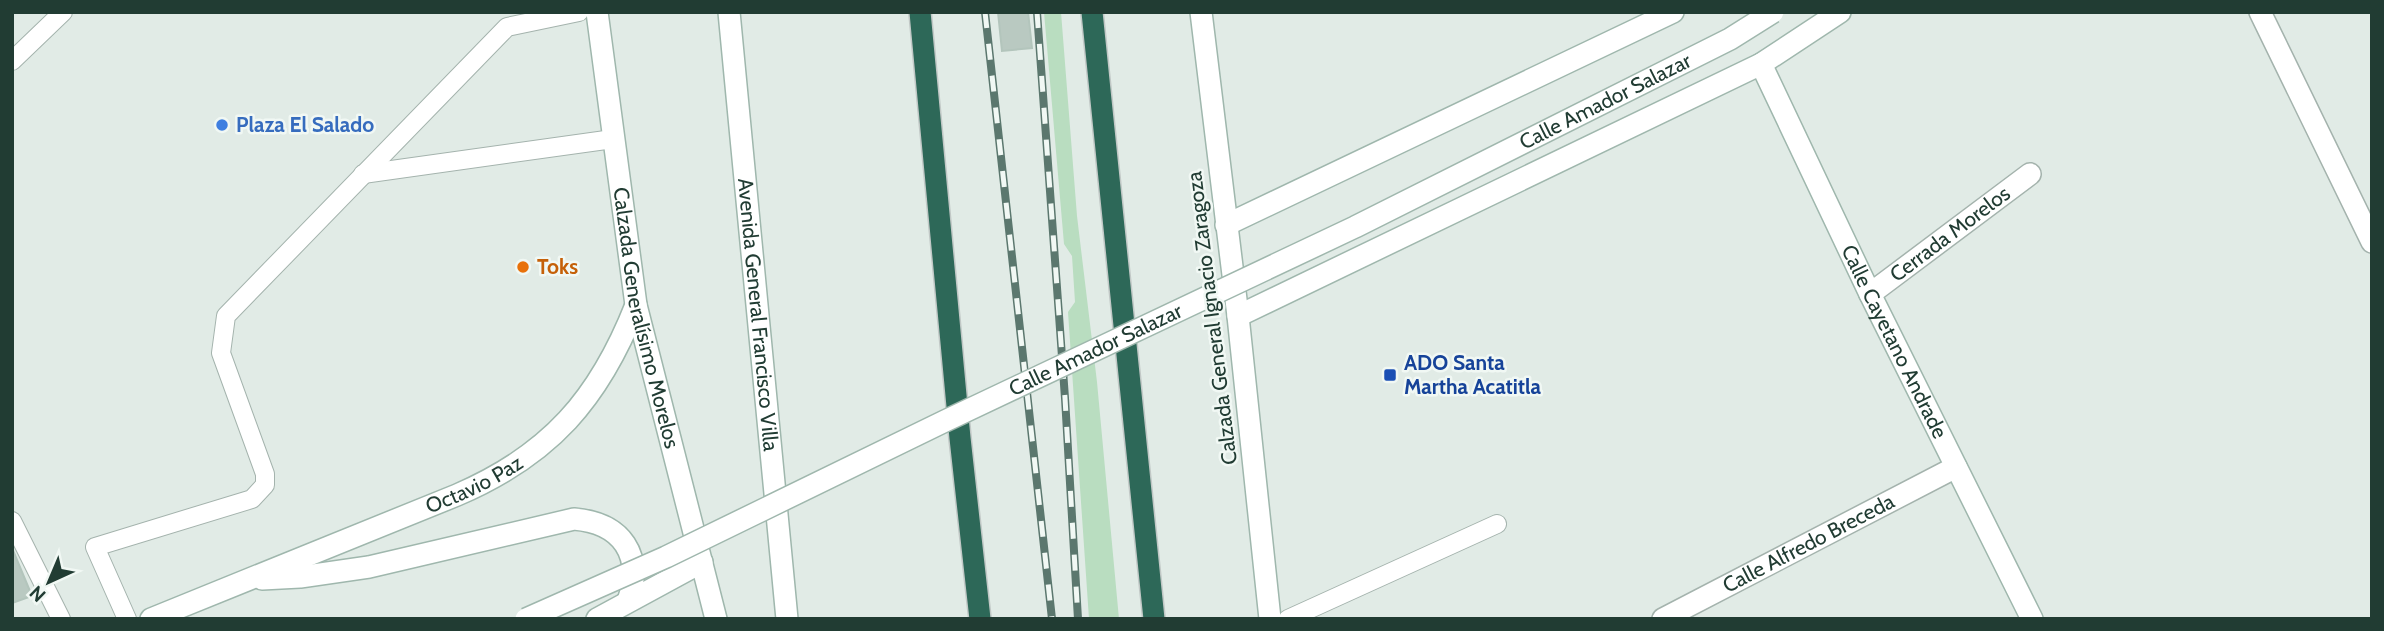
<svg xmlns="http://www.w3.org/2000/svg" width="2384" height="631" viewBox="0 0 2384 631" font-family="Cabin,sans-serif">
<style>
.green{fill:#b9ddc0}
.building{fill:#b9c9c1;stroke:#b3c5bc;stroke-width:2}
.lines{fill:none;stroke-linecap:round;stroke-linejoin:round}
.lane-casing{stroke:#a4b3ad;stroke-width:20}
.street-casing{stroke:#a4b3ad;stroke-width:24}
.secondary-casing{stroke:#9fb7ad;stroke-width:24}
.highway-casing{stroke:#c1c8c6;stroke-width:24}
.lane{stroke:#fff;stroke-width:18}
.street{stroke:#fff;stroke-width:21}
.secondary{stroke:#fff;stroke-width:21}
.highway{stroke:#2d6858;stroke-width:21}
.rail-casing{stroke:#5b776e;stroke-width:8}
.rail{stroke:#f1f8f4;stroke-width:5;stroke-dasharray:16;stroke-linecap:butt}
.secondary-bridge-casing{stroke:#9fb7ad;stroke-width:24;stroke-linecap:butt}
.secondary-bridge{stroke:#fff;stroke-width:21}
.shop-dot{fill:#3f7fe0;stroke:#f1f8f4;stroke-width:2.5}
.food-dot{fill:#e8710a;stroke:#f1f8f4;stroke-width:2.5}
.transit-dot{fill:#1a4fb4;stroke:#f1f8f4;stroke-width:2.5}
.labels{text-anchor:middle;stroke-width:5;stroke-linejoin:round;paint-order:stroke}
.street-label{font-size:21px;fill:#213c33;stroke:#f1f8f4}
.shop-label{font-size:21px;font-weight:bold;fill:#366cbe;stroke:#f1f8f4;text-anchor:start}
.food-label{font-size:21px;font-weight:bold;fill:#c56008;stroke:#f1f8f4;text-anchor:start}
.transit-label{font-size:21px;font-weight:bold;fill:#164399;stroke:#f1f8f4;text-anchor:start}
</style>
<rect width="100%" height="100%" fill="#e1ebe6"/>
<path class="green" d="M1044,12H1061L1077,216L1097,382L1119,619H1089L1068,312L1075,302L1072,256L1064,244Z"/>
<g class="building">
<path d="M998,12H1028L1032,48L1002,51Z"/>
<path d="M12,548L32,596L12,603Z"/>
</g>
<g class="lines">
<defs>
<g id="lane">
<path d="M12,61L63,12"/>
<path d="M363,174L613,139"/>
<path d="M12,521L61,619"/>
<path d="M127,619L95,547L252,499L265,485V474L221,353L226,316L507,27L579,12"/>
<path d="M1288,619L1497,524"/>
</g>
<g id="street">
<path d="M2260,12L2372,242"/>
<path id="s1" d="M1870,294L2030,174"/>
<path id="s2" d="M1663,619L1956,467"/>
</g>
<g id="secondary">
<path id="s3" d="M597,12L636,305L716,619"/>
<path id="s4" d="M729,12L787,619"/>
<path d="M1201,12L1238,316L1270,619"/>
<path id="s5" d="M1761,64L1870,294L2032,619"/>
<path d="M1226,225L1673,12"/>
<path d="M1238,316L1761,64L1840,12"/>
<path d="M262,579L300,577L369,567L574,519C622,523 644,555 628,601"/>
<path id="s6" d="M151,619L457,495C550,455 599,399 636,305"/>
<path d="M597,619L702,562"/>
</g>
<g id="highway">
<path d="M920,12L960,438L980,619"/>
<path d="M1092,12L1154,619"/>
</g>
</defs>
<use href="#lane" class="lane-casing"/>
<use href="#street" class="street-casing"/>
<use href="#secondary" class="secondary-casing"/>
<use href="#highway" class="highway-casing"/>
<use href="#lane" class="lane"/>
<use href="#street" class="street"/>
<use href="#secondary" class="secondary"/>
<use href="#highway" class="highway"/>
<defs>
<g id="rail">
<path d="M985,12L1052,619"/>
<path d="M1037,12L1065,398L1078,619"/>
</g>
</defs>
<use href="#rail" class="rail-casing"/>
<use href="#rail" class="rail"/>
<defs>
<g id="secondary-bridge">
<path id="s7" d="M526,619L666,557L945,421L1355,227L1730,39L1773,12"/>
</g>
</defs>
<use href="#secondary-bridge" class="secondary-bridge-casing"/>
<use href="#secondary-bridge" class="secondary-bridge"/>
</g>
<circle class="shop-dot" cx="222" cy="125" r="7"/>
<circle class="food-dot" cx="523" cy="267" r="7"/>
<rect class="transit-dot" x="1383" y="368" width="14" height="14" rx="3.5"/>
<g class="labels">
<g class="street-label">
<text dy="7" stroke="none"><textPath href="#s7" startOffset="1197">Calle Amador Salazar</textPath></text>
<text dy="7" stroke="none"><textPath href="#s1" startOffset="100">Cerrada Morelos</textPath></text>
<text dy="7" stroke="none"><textPath href="#s4" startOffset="304">Avenida General Francisco Villa</textPath></text>
<text dy="7" stroke="none"><textPath href="#s3" startOffset="310">Calzada Generalísimo Morelos</textPath></text>
<text transform="translate(1212 318) rotate(-97)" y="7">Calzada General Ignacio Zaragoza</text>
<text dy="7" stroke="none"><textPath href="#s5" startOffset="308">Calle Cayetano Andrade</textPath></text>
<text dy="7" stroke="none"><textPath href="#s7" startOffset="630">Calle Amador Salazar</textPath></text>
<text dy="7" stroke="none"><textPath href="#s6" startOffset="350">Octavio Paz</textPath></text>
<text dy="7" stroke="none"><textPath href="#s2" startOffset="164">Calle Alfredo Breceda</textPath></text>
</g>
<g class="shop-label">
<text x="236" y="132">Plaza El Salado</text>
</g>
<g class="food-label">
<text x="537" y="274">Toks</text>
</g>
<g class="transit-label">
<text x="1404" y="370">ADO Santa<tspan x="1404" dy="24">Martha Acatitla</tspan></text>
</g>
</g>
<rect width="2384" height="631" fill="none" stroke="#213c33" stroke-width="28"/>
<g transform="translate(49 582) rotate(224)" stroke="#f1f8f4" stroke-width="5" paint-order="stroke">
<path d="M0-5L12 26L0 18L-12 26Z" fill="#213c33"/>
<text y="-10" font-size="19" font-weight="bold" text-anchor="middle" fill="#213c33">N</text>
</g>
</svg>
